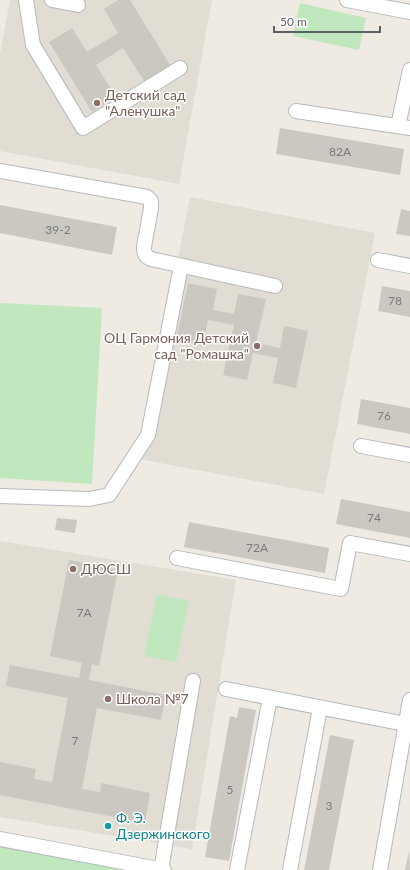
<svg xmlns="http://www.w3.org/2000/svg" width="410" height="870" viewBox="0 0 410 870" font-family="Lato,sans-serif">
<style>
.education{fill:#e1ddd3}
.green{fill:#c0e7be}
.building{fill:#cbc8c2}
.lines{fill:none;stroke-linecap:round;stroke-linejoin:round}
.minor-casing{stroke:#b5b9be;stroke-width:16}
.minor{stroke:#fff;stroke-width:14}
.education-dot{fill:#8d6e63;stroke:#fff;stroke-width:1.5}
.culture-dot{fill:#0f9aa8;stroke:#fff;stroke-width:1.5}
.labels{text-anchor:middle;stroke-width:3;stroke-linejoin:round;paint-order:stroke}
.number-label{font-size:12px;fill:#777a7c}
.education-label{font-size:14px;fill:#785e54;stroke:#fff;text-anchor:start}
.culture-label{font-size:14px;fill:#0d838f;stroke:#fff;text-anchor:start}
</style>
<rect width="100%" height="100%" fill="#efebe3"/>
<g class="education">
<path d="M10,0H212L179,184L0,151V54Z"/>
<path d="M190,197L375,233L324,494L139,459Z"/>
<path d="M0,541L236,580L192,849L0,817Z"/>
</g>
<g class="green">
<path d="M300,3L366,18L359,50L293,36Z"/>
<path d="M0,303L102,308L92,484L0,478Z"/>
<path d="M157,594L189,601L176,662L144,656Z"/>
<path d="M0,846L123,870H0Z"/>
</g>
<g class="building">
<path d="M118,0H130L170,65L144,81L123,48L96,65L116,97L92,112L49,42L72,28L87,52L118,33L104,9Z"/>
<path d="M280,128L404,149L400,175L276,154Z"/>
<path d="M0,205L117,227L112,255L0,233Z"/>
<path d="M401,209L410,211V236L396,234Z"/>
<path d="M188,283L217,289L213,310L234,314L238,294L266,299L256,343L280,348L284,326L308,331L296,388L273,383L278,358L253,353L247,380L223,375L234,325L208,320L203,346L176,340Z"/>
<path d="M382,286L410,291V317L378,311Z"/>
<path d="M361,399L410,408V434L357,424Z"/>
<path d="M341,499L410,512V538L336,524Z"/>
<path d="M57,518L77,520L75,533L55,530Z"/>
<path d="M189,522L329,548L325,573L184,547Z"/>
<path d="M69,560L118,570L99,666L92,664L89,680L166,695L161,720L97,708L82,789L100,792L101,783L150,793L145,823L0,795V762L36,769L34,779L52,782L68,698L6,686L10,665L79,678L82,663L50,656Z"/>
<path d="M239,707L256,710L229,861L205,857L230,716L237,718Z"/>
<path d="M330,735L354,740L329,870H304Z"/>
<path d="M409,851L410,870H405Z"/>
</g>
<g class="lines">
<defs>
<g id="minor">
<path d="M26,0L33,45L83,128L180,68"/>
<path d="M52,0L78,5"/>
<path d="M347,0L410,12"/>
<path d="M296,111L410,128"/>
<path d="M398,126L410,70"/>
<path d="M0,171L147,197L151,201V208L144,247C144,254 145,256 151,259L275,286"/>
<path d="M378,260L410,266"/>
<path d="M361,446L410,455"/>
<path d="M0,496L89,499L109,495L148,435L181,266"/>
<path d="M177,558L341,589L350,543L410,554"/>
<path d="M226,689L410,725"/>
<path d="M0,839L164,870"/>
<path d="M161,870L193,681"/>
<path d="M237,870L270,698"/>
<path d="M290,870L320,708"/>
<path d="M380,870L410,700"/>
</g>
</defs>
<use href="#minor" class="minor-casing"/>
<use href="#minor" class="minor"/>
</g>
<g class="education-dot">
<circle cx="97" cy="103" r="4"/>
<circle cx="257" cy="346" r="4"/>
<circle cx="73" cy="569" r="4"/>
<circle cx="108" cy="699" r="4"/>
</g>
<circle class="culture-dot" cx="108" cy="826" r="4"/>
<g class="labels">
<g class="number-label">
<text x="340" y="156">82А</text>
<text x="58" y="234">39-2</text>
<text x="395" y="305">78</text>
<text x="384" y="420">76</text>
<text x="374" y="522">74</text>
<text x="257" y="552">72А</text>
<text x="84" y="617">7А</text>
<text x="75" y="745">7</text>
<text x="230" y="794">5</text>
<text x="329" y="810">3</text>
</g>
<g class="education-label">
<text x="105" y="100">Детский сад<tspan x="105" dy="16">"Аленушка"</tspan></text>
<text x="249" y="343" text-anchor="end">ОЦ Гармония Детский<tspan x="249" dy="16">сад "Ромашка"</tspan></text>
<text x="81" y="574">ДЮСШ</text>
<text x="116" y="704">Школа №7</text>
</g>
<g class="culture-label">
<text x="116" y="823">Ф. Э.<tspan x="116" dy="16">Дзержинского</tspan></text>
</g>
</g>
<path d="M274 26v6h106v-6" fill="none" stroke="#5b6064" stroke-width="2"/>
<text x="280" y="26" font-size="12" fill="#5b6064" stroke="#ffffff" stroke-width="3" paint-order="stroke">50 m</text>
</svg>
